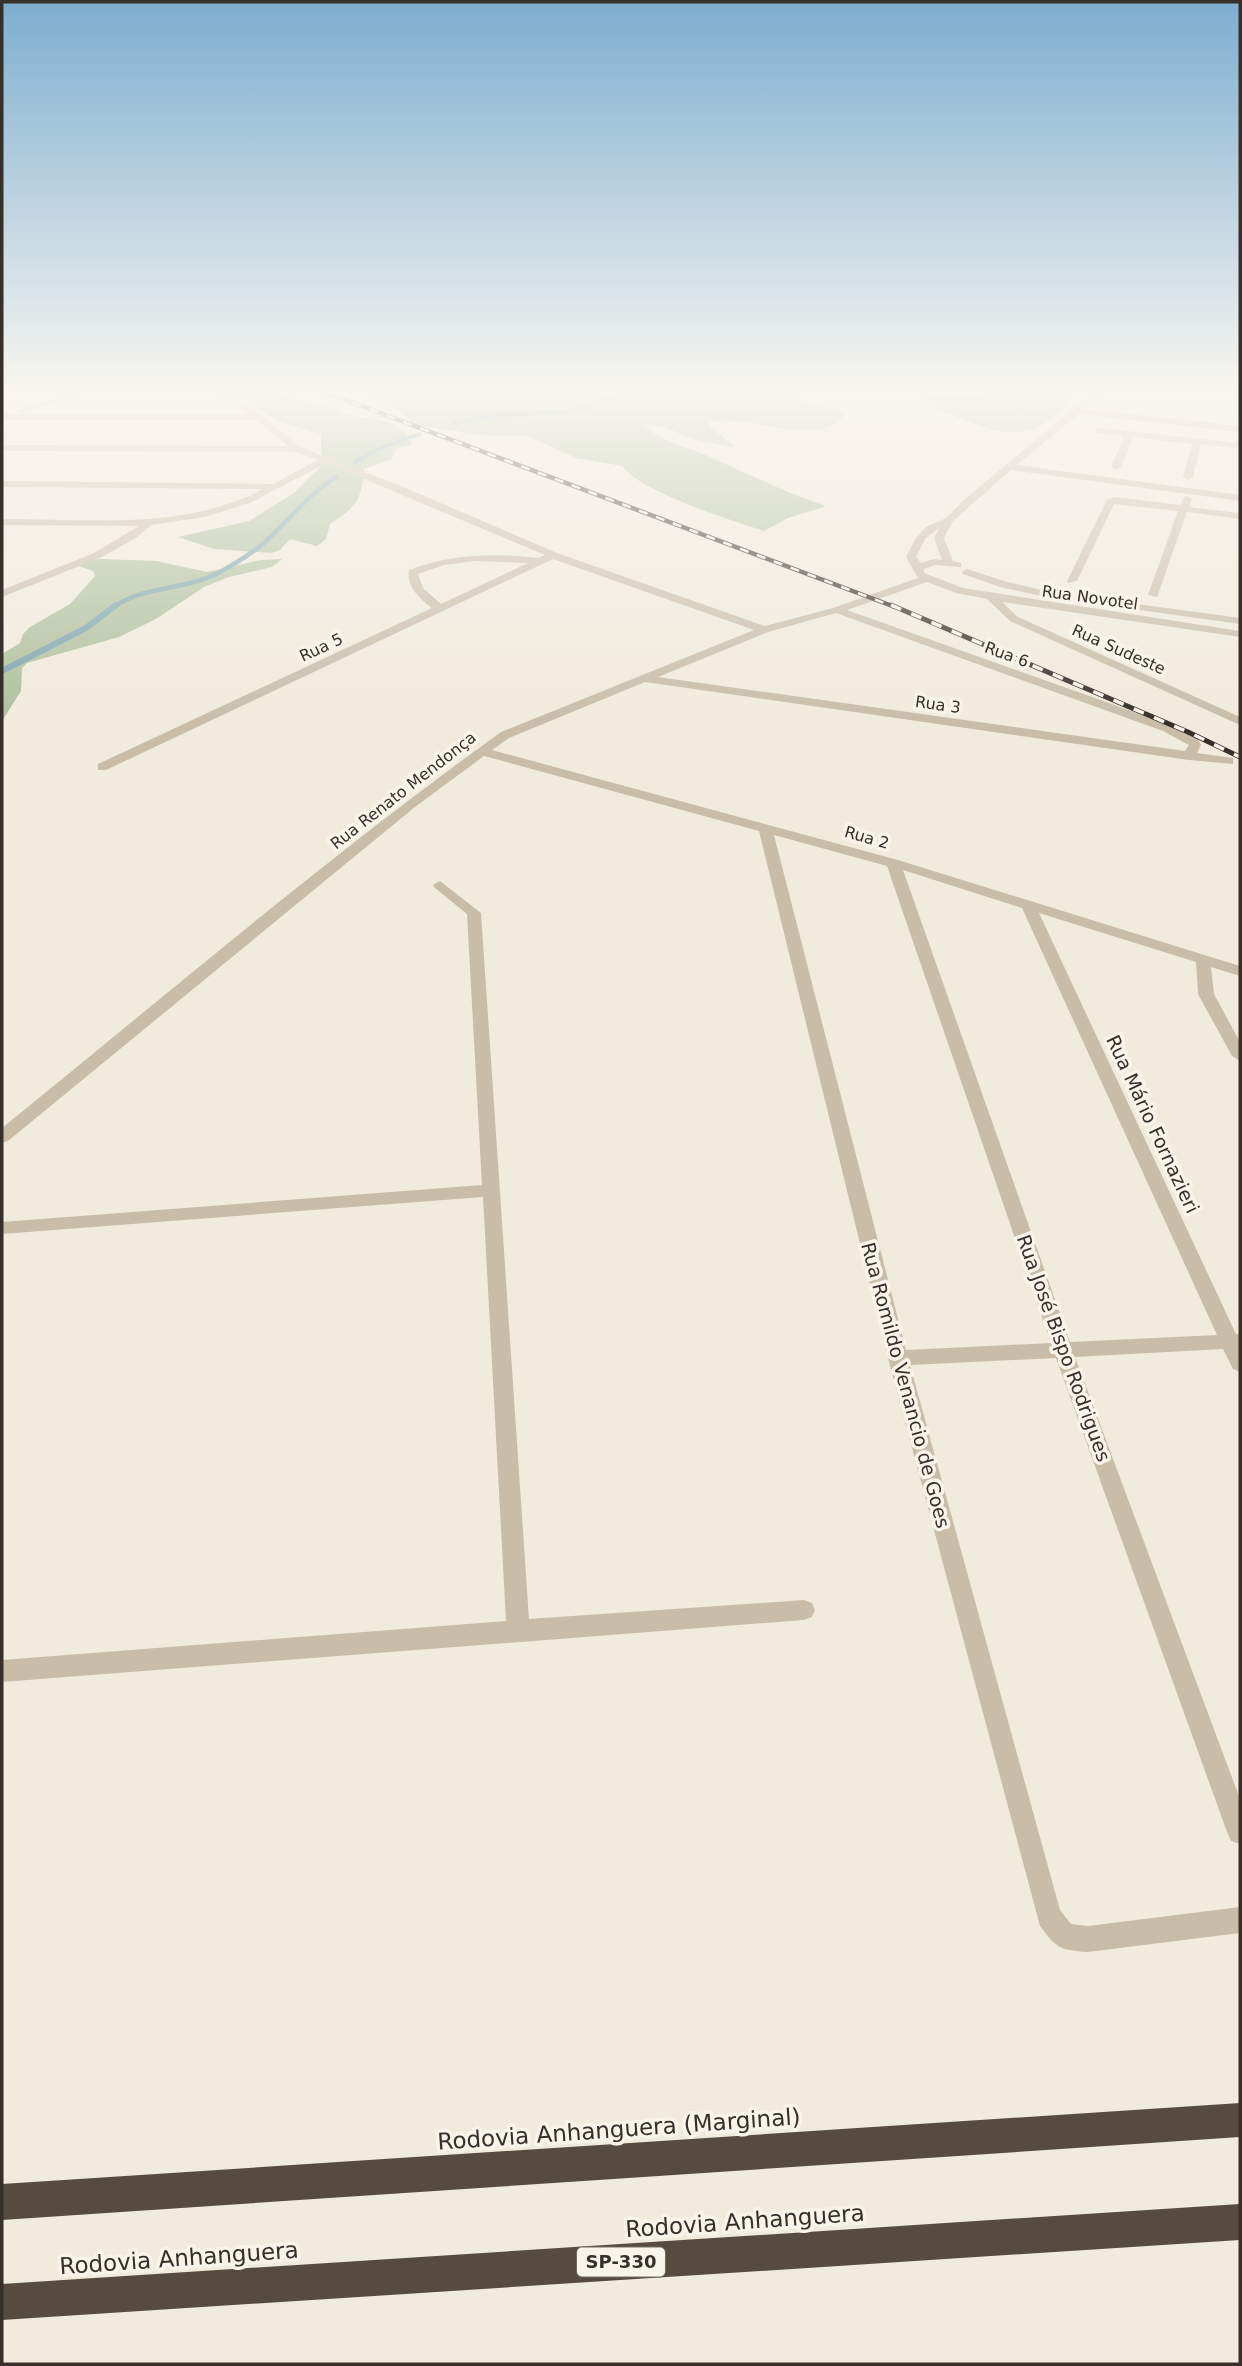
<svg xmlns="http://www.w3.org/2000/svg" width="1242" height="2366" viewBox="0 0 1242 2366" font-family="'DejaVu Sans',sans-serif">
<style>
.green{fill:#afc09e}
.lines{fill:none;stroke-linecap:round;stroke-linejoin:round}
.stream-far1{stroke:#7da4ad;stroke-width:4.5}
.stream{stroke:#7da4ad;stroke-width:6}
.minor{fill:#c9bdaa;fill-rule:evenodd}
.highway{fill:#574b40;fill-rule:evenodd}
.rail-far1-casing{stroke:#372f29;stroke-width:4.5}
.rail-casing{stroke:#372f29;stroke-width:5}
.rail-far1{stroke:#f9f4ea;stroke-width:2.5;stroke-dasharray:9;stroke-linecap:butt}
.rail{stroke:#f9f4ea;stroke-width:3.5;stroke-dasharray:11;stroke-linecap:butt}
.labels{text-anchor:middle;stroke-width:7;stroke-linejoin:round;paint-order:stroke}
.far-street-label{font-size:16px;fill:#372f29;stroke:#f9f4ea}
.shield{fill:#f9f4ea;stroke:#716a63;stroke-width:2}
.shield-label{font-size:18px;font-weight:bold;fill:#372f29}
.street-label{font-size:19px;fill:#372f29;stroke:#f9f4ea}
.near-street-label{font-size:23px;fill:#372f29;stroke:#f9f4ea}
</style>
<rect width="100%" height="100%" fill="#f1ebdd"/>
<g class="green">
<path d="M229,390H271L280,396L335,408L344,414L389,422L405,432L412,444L396,449L392,459L364,469C362,500 356,507 330,524L326,539L317,546L290,539L280,550L272,553L214,549L178,537L249,521L294,493L324,463L321,451V434L280,422Z"/>
<path d="M362,390H802L799,398C813,409 831,403 844,415C823,449 742,413 708,422L712,428L736,448L693,439L661,426L645,425C660,442 688,447 708,456C747,473 784,492 824,505V507L788,518L764,531C730,520 641,492 622,466L576,458L528,436H490L415,425L398,410L372,398Z"/>
<path d="M986,390H1063L1072,396V401C1034,438 1011,439 964,420C949,414 933,409 921,397L981,396Z"/>
<path d="M101,559L156,561L207,572L261,560L282,559L272,567L229,577L204,587L156,619L119,637L27,663L22,668L21,691L2,721V654L20,643L23,634L30,627L70,604L95,576L93,571L79,566L84,561Z"/>
</g>
<g class="lines">
<g class="stream-far1">
<path d="M455,423L494,415L567,412L591,406L629,390"/>
<path d="M355,462L376,450L419,434"/>
<path d="M114,607C142,586 187,590 220,572C234,564 252,554 265,542C289,520 308,495 336,477"/>
</g>
<path class="stream" d="M2,671L86,628L116,605"/>
<g class="minor">
<path d="M85,390H100L21,413L17,410Z"/>
<path d="M212,390H222L261,415L300,447L408,489L557,553L765,626L833,608L918,578L906,557L916,538L926,527L946,518L966,498L1096,390H1106L1084,409L1240,426V432L1079,414L1017,465L1240,495V501L1011,470L953,521L944,538L953,561L961,563V567L935,565L924,569V573L963,588L1240,631V637L1002,602L1018,617L1240,717V725L1010,621L987,599L956,593L927,582L847,610L1171,725L1198,739L1201,745L1197,753L1233,758V764L1189,760L645,682L509,738L492,750L898,860L1240,966V976L1211,967L1214,994L1240,1042V1061L1232,1056L1198,994L1196,962L1039,913L1236,1334H1240V1372L1233,1369L1223,1349L1075,1357L1240,1799V1844L1231,1841L1227,1832L1056,1358L910,1365L1060,1910L1071,1924L1088,1926L1240,1907V1933L1088,1952C1060,1950 1057,1949 1040,1926L888,1358L759,831L484,756L415,807L8,1141L2,1143V1128C166,995 330,855 501,732L754,630L553,559L106,770H98V764L432,608C419,598 406,587 409,570C452,554 494,553 538,558L545,555L326,463L250,503L204,517L151,525L137,537L102,557L2,597V590L94,553L139,526L2,525V519C90,519 183,531 263,489L2,487V481L273,484L318,460L296,452L2,451V445L288,446L256,420H2V414H248ZM940,527L934,538L942,560L934,559L921,563L916,557L925,539ZM475,561L528,563L441,604L423,588L418,574L444,565ZM836,613L1163,731L1189,745L1185,751L658,677L768,632ZM774,835L887,866L1051,1343L906,1350ZM903,870L1022,908L1217,1335L1070,1342Z"/>
<path d="M1099,428L1240,443V449L1201,444L1193,477L1188,480L1183,477L1192,444L1133,437L1121,467L1116,470L1111,467L1124,436L1096,433V429Z"/>
<path d="M1187,496L1192,499L1189,507L1240,513V519L1187,512L1157,597L1148,595L1178,511L1114,504L1077,581L1068,583L1067,581L1107,500L1115,497L1180,505L1184,497Z"/>
<path d="M967,569L1007,582L1050,592L1051,594L1046,597L1000,587L963,574L962,572Z"/>
<path d="M1115,601L1240,618V624L1111,606V602Z"/>
<path d="M440,881L481,913L529,1619L804,1600L812,1603L815,1610L812,1617L804,1620L2,1682V1660L506,1621L483,1197L2,1234V1222L482,1185L467,914L435,888L433,885Z"/>
</g>
<g class="highway">
<path d="M1240,2103V2137L2,2220V2184Z"/>
<path d="M1240,2204V2240L2,2320V2284Z"/>
</g>
<defs>
<path id="rail-far1" d="M319,390L895,607"/>
<path id="rail" d="M891,605L1188,732L1240,757"/>
</defs>
<use href="#rail-far1" class="rail-far1-casing"/>
<use href="#rail" class="rail-casing"/>
<use href="#rail-far1" class="rail-far1"/>
<use href="#rail" class="rail"/>
</g>
<linearGradient id="sky" x2="0" y2="1"><stop stop-color="#7daed0"/><stop offset="0.54" stop-color="#f9f6f0"/><stop offset="1" stop-color="#f9f6f0" stop-opacity="0"/></linearGradient>
<rect width="1242" height="722" fill="url(#sky)"/>
<g class="labels">
<g class="far-street-label">
<text transform="translate(1090 597) rotate(8)" y="6">Rua Novotel</text>
<text transform="translate(321 647) rotate(-25)" y="6">Rua 5</text>
<text transform="translate(1119 649) rotate(24)" y="6">Rua Sudeste</text>
<text transform="translate(1007 654) rotate(20)" y="6">Rua 6</text>
<text transform="translate(938 704) rotate(8)" y="6">Rua 3</text>
<text transform="translate(403 790) rotate(-38)" y="6">Rua Renato Mendonça</text>
<text transform="translate(867 837) rotate(16)" y="6">Rua 2</text>
</g>
<rect class="shield" x="577" y="2247.5" width="88" height="29" rx="5"/>
<g class="shield-label">
<text x="621" y="2268">SP-330</text>
</g>
<g class="street-label">
<text transform="translate(1153 1124) rotate(65)" y="7">Rua Mário Fornazieri</text>
<text transform="translate(1064 1348) rotate(70)" y="7">Rua José Bispo Rodrigues</text>
<text transform="translate(906 1385) rotate(75)" y="7">Rua Romildo Venancio de Goes</text>
</g>
<g class="near-street-label">
<text transform="translate(619 2129) rotate(-4)" y="8">Rodovia Anhanguera (Marginal)</text>
<text transform="translate(745 2221) rotate(-4)" y="8">Rodovia Anhanguera</text>
<text transform="translate(179 2258) rotate(-4)" y="8">Rodovia Anhanguera</text>
</g>
</g>
<rect width="1242" height="2366" fill="none" stroke="#372f29" stroke-width="7"/>
</svg>
